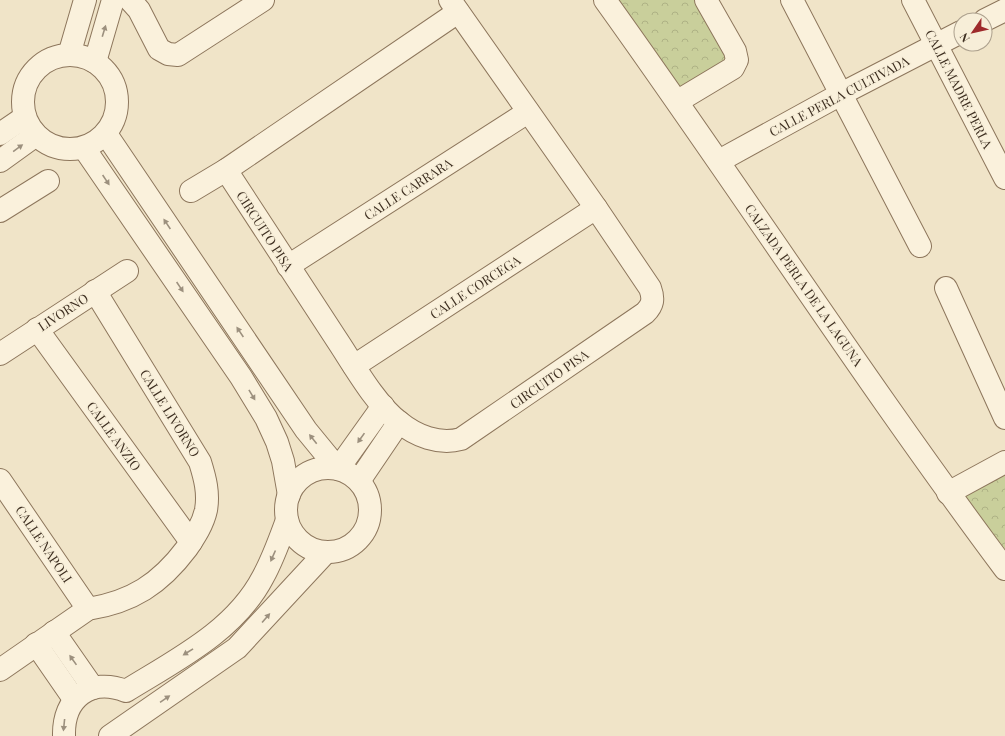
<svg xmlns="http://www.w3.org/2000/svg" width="1005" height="736" viewBox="0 0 1005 736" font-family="'Playfair Display',serif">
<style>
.forest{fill:url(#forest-crowns)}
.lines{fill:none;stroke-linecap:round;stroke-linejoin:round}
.minor-casing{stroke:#8d765c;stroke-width:24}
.minor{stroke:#faf1dc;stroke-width:22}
.oneway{fill:#9c907e}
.labels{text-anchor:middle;stroke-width:3;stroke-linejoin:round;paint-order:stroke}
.street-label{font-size:13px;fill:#3d2e20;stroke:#f7eed8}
</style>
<defs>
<pattern id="forest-crowns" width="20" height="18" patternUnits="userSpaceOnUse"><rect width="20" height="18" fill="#c9cf9b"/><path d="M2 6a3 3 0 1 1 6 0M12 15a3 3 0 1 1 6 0" fill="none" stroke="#aeb285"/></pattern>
</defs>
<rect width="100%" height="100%" fill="#f0e4c8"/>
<g class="forest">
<path d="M611,0H700L733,60L679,95Z"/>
<path d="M1005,470V549L961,492Z"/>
</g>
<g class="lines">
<defs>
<g id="minor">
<path d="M130,0L139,10L159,49L168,54L178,55L263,0"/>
<path d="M605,0C740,188 866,383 1005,569"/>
<path d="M792,0L920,246"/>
<path d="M913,0L1005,178"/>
<path d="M985,20L1005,10"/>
<circle cx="70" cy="102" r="47"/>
<path d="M69,55L85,0"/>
<path d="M95,62L113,0"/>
<path d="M678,101L733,68L737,60L735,51L706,0"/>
<path d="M0,134L25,117"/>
<path d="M106,134L306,430L338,469L383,406"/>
<path d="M84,148L241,377L266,418L277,442L283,461L289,495"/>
<path d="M0,161L36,135"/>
<path d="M719,161L841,94L961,32"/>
<path d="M226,170C263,227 300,284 337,340C353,364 376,405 399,422C416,436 439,445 461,439L645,313C653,305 654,299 650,288L596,208L450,0"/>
<path d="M191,191L226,170L458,12"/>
<path d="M0,211L48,181"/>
<path d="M288,266L528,112"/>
<path d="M946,288L1005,418"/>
<path d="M37,329L191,542"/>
<path d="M0,354L127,271"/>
<path d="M354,366L596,208"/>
<circle cx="328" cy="510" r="42"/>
<path d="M0,480L88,609"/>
<path d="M359,481L399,422"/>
<path d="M948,493L1005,462"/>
<path d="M54,632L93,688"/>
<path d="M36,644L74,699"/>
<path d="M0,670L88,609C132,602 160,584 187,548C195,536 203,524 206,510C209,493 205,478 200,462L95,291"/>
<path d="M64,736C63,698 90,677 126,691C176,660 235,631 263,577C273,559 280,539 287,520"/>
<path d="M110,736L237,648L326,552"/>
</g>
</defs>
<use href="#minor" class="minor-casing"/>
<use href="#minor" class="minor"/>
</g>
<defs><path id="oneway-solid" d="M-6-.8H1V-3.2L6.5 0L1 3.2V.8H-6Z"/></defs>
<g class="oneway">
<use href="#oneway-solid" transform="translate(104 31) rotate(-73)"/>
<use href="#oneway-solid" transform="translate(18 148) rotate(-36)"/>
<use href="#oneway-solid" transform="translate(106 180) rotate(56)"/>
<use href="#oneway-solid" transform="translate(167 224) rotate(-124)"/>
<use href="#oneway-solid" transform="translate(180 287) rotate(56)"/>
<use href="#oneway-solid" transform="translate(240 332) rotate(-124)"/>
<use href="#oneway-solid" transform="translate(252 395) rotate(59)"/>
<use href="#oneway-solid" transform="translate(361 438) rotate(125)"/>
<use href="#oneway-solid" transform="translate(313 439) rotate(-128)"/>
<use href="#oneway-solid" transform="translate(273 556) rotate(114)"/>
<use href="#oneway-solid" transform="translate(266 618) rotate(-49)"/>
<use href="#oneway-solid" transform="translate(188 652) rotate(148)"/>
<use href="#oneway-solid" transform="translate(73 660) rotate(-125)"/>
<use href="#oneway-solid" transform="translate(165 699) rotate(-34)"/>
<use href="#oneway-solid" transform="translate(64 725) rotate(96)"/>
</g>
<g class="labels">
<g class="street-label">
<text transform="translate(959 89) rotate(63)" y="5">CALLE MADRE PERLA</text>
<text transform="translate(839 96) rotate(-28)" y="5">CALLE PERLA CULTIVADA</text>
<text transform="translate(408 189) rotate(-33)" y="5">CALLE CARRARA</text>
<text transform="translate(265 231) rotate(57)" y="5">CIRCUITO PISA</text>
<text transform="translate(804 285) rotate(55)" y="5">CALZADA PERLA DE LA LAGUNA</text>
<text transform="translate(475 287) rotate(-33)" y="5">CALLE CORCEGA</text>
<text transform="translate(63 312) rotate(-33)" y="5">LIVORNO</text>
<text transform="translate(549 379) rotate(-35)" y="5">CIRCUITO PISA</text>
<text transform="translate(170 413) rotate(58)" y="5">CALLE LIVORNO</text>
<text transform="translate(114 436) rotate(54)" y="5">CALLE ANZIO</text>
<text transform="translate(44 544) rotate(56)" y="5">CALLE NAPOLI</text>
</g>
</g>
<g transform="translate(973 32) rotate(236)"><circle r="19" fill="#f7eed8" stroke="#ada18e"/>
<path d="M0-3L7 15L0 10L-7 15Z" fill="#9e2a2b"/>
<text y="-6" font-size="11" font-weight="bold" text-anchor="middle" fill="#3d2e20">N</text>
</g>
</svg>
